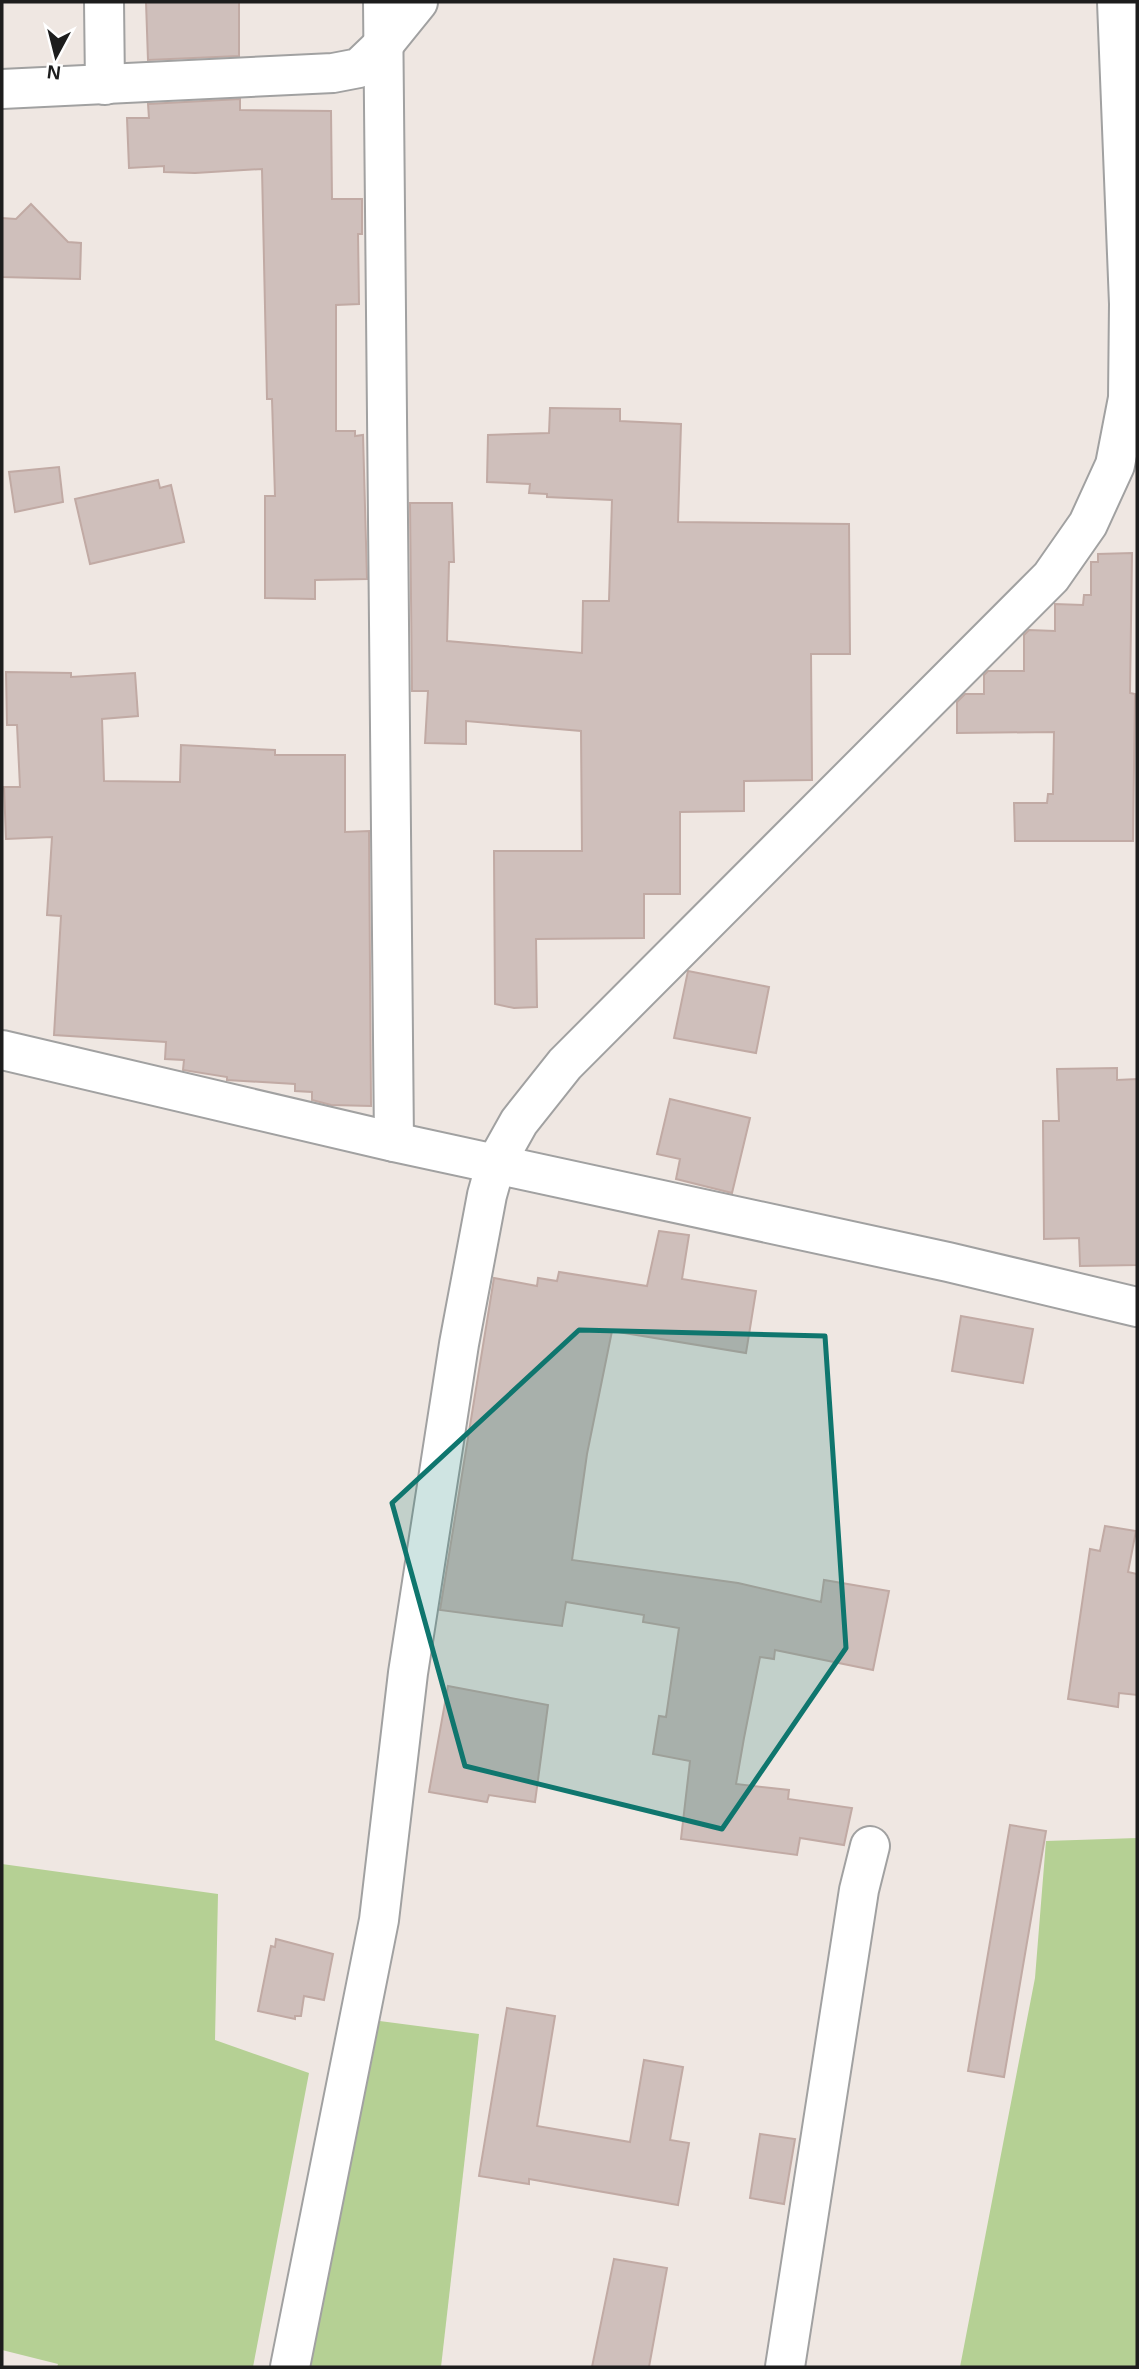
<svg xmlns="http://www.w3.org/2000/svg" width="1139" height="2369" viewBox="0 0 1139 2369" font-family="Helvetica,sans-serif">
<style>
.forest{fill:#b5d094}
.building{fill:#cfbfbb;stroke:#c1aaa4;stroke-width:2}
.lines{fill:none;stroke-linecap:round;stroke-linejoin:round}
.minor-casing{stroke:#a1a1a1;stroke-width:42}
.minor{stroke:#fff;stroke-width:38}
.marked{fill:#0f766e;fill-opacity:0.2;stroke:#0f766e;stroke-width:5;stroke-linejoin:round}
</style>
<rect width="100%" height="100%" fill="#efe7e2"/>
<g class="forest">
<path d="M1137,1838V2367H960L1035,1978L1046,1841Z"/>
<path d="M2,1864L218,1894L215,2040L309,2073L253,2367H57L58,2364L2,2350Z"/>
<path d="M372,2020L479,2034L441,2367H311Z"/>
</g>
<g class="building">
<path d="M146,2H239V56L148,60Z"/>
<path d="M240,99V110L331,111L332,199H362V234H358L359,304L336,305V431H355V436L363,435L367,579L315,580V599L265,598V496H275L272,399H267L262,169L195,173L164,172V166L129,168L127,118H149L148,104Z"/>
<path d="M31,204L68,242L81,243L80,279L2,277V218L16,219Z"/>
<path d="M550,408L620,409V421L681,424L678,522L849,524L850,654H811L812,780L744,781V811L680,812V894H644V938L536,939L537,1007L514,1008L495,1004L494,851H582L581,731L466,721V744L425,743L428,691H412L410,503H452L454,562H449L447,641L582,653L583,601H609L612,500L547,497V494L529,493L530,484L487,482L488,435L549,433Z"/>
<path d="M59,467L63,502L15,512L9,472Z"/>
<path d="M158,480L160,488L171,485L184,542L90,564L75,499Z"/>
<path d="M1132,553L1130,693L1135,694L1133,841H1015L1014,803H1047L1048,794H1053L1054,732L957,733V702L965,694H984V675L988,671H1024V635L1029,630L1055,631V604L1083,605L1084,595H1091V562H1098V554Z"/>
<path d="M6,672L71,673V677L135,673L138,716L102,719L104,781L180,782L181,745L275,750V755H345V832L369,831L371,1106L331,1105L312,1100V1092L295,1091V1084L227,1080V1077L183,1070L184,1060L165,1059L166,1042L54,1035L61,916L47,915L52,837L6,839L4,787H20L17,725H7Z"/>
<path d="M688,971L769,987L756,1053L674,1038Z"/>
<path d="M1117,1068V1080L1137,1079V1265L1080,1266L1079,1238L1044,1239L1043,1121H1059L1057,1069Z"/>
<path d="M670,1099L750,1118L732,1193L676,1179L680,1159L657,1154Z"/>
<path d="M659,1231L689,1235L682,1279L756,1291L746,1353L612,1331L587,1454L572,1560L738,1583L821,1602L824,1580L889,1591L873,1670L775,1650L774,1659L760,1657L744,1738L736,1784L789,1790L788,1799L852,1808L844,1845L800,1838L797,1855L681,1839L690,1761L653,1754L659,1716L666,1717L679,1628L643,1622L644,1615L566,1602L562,1626L440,1610L494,1278L537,1286L538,1278L557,1281L559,1272L647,1286Z"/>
<path d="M961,1316L1033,1329L1023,1383L952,1371Z"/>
<path d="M1105,1526L1136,1531L1128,1572L1137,1574V1695L1119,1693L1118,1707L1068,1699L1090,1549L1100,1551Z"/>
<path d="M448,1686L548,1705L535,1802L489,1795L487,1802L429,1792Z"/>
<path d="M1010,1825L1046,1831L1004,2077L968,2071Z"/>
<path d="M276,1939L333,1954L324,2000L304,1996L301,2016H295V2019L258,2011L271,1946L275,1947Z"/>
<path d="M507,2008L555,2016L537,2126L630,2142L644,2060L683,2067L670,2140L689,2143L678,2205L529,2179V2184L479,2176Z"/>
<path d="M760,2134L795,2139L784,2204L750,2198Z"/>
<path d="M614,2259L667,2268L649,2367H592Z"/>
</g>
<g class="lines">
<defs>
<g id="minor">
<path d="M104,2L105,85"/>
<path d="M383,2L394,1142"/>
<path d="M2,89L333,73L359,68L384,44L418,2"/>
<path d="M2,1050L394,1142L948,1262L1137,1307"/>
<path d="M290,2367L379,1920L408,1673L459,1344L487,1195L496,1163L519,1122L565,1064L1051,577L1088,524L1115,465L1128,398L1129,304L1117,2"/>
<path d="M785,2367L859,1890L870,1846"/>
</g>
</defs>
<use href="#minor" class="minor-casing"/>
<use href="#minor" class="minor"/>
</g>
<path class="marked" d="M579,1330L825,1336L846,1648L722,1829L465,1766L392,1503Z"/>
<rect width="1139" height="2369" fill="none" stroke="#1d1d1d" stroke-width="7"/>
<g transform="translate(56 56) rotate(187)" stroke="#ffffff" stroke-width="5" paint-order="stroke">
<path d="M0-5L12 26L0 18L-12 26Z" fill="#1d1d1d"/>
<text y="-10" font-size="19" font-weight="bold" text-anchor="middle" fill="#1d1d1d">N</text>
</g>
</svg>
